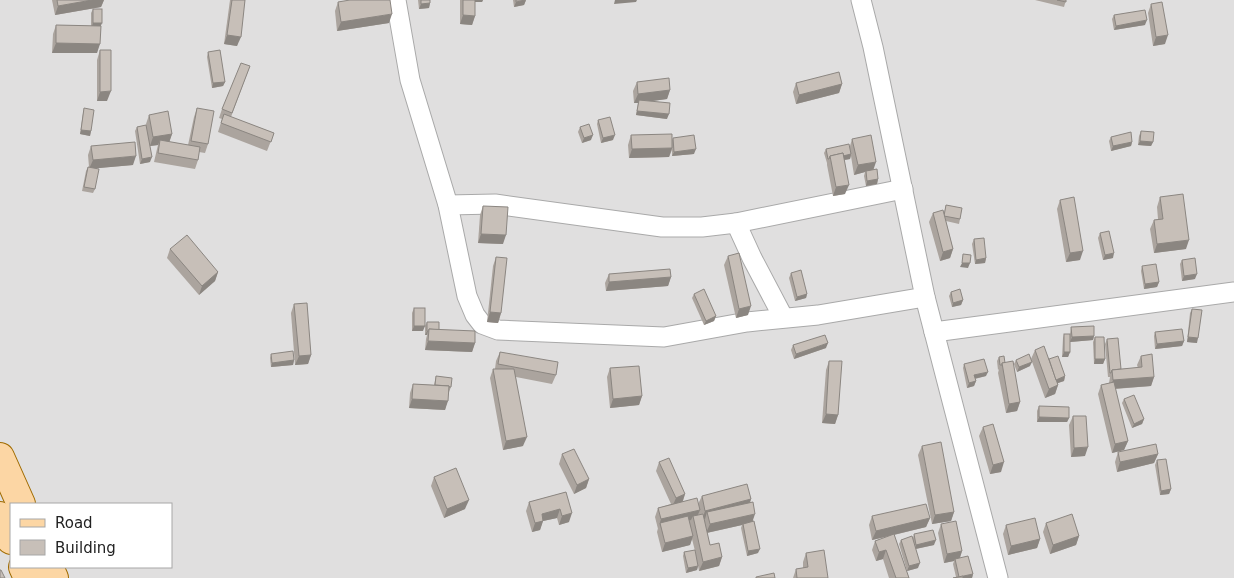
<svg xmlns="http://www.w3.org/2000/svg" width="1234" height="578" viewBox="0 0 1234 578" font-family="'DejaVu Sans',sans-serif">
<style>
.residential{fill:#e0dfdf;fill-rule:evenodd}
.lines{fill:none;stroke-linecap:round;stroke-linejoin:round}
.street-casing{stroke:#a9a9a9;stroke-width:21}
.primary-casing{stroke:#a06b00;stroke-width:30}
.street{stroke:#fff;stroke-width:19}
.primary{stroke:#fcd6a4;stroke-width:28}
.wall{fill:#aba49e}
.shaded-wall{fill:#8b8681}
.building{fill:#c7bfb8;stroke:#8b8681}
</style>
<rect width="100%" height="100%" fill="#f2efe9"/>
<path class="residential" d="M0,0H1234V578H0ZM11,504H171V567H11Z"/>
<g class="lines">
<defs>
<g id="street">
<path d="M396,0L410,80L448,205L467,296L475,315L482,324L498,330L664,337L747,322L818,315L925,297"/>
<path d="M861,0L873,47L925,297L998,578"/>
<path d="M448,205L495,204L662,227H702L736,223L903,189"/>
<path d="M736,223L752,258L783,317"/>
<path d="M934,332L1234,292"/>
</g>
<g id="primary">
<path d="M0,457L21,504"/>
<path d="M0,516L11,540"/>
<path d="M23,567L28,578"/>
<path d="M49,567L54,578"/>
</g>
</defs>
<use href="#street" class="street-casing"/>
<use href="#primary" class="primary-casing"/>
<use href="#street" class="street"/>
<use href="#primary" class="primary"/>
</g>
<g class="wall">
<path d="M52,0H104L101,7L55,15Z"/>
<path d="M230,0H245L237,46L224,44Z"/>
<path d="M418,0H430V3L429,8L419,9Z"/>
<path d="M460,0H483L482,2H475V16L472,25L460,24Z"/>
<path d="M513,0H526L524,5L514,7Z"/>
<path d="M1035,0H1066L1064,7Z"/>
<path d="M338,2L389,23L337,31L335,11Z"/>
<path d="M1151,4L1165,44L1153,46L1148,13Z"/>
<path d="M93,9L101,27L97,53H52L53,34L56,25L91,26V13Z"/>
<path d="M1114,15L1145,25L1114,30L1112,19Z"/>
<path d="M100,50L107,101H97V60Z"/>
<path d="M208,52L225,82L223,86L212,88L207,57Z"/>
<path d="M250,66L231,117L274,133L267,151L218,132L222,119L219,118L222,109Z"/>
<path d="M637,82L670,90L667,99L652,101L667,119L636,115L638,103H634L633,91Z"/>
<path d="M796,83L842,84L839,93L796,104L793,92Z"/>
<path d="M84,108L91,131L90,136L80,134L83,113Z"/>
<path d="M197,108L208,144L205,153L199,152L198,160L195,169L154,162L157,149L158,145L150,146V162L140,164L135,131L137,127L146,125V124L149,115L172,134L169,142L188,145L194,117Z"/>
<path d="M598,120L613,140L601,143L597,124Z"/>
<path d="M580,127L591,140L582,143L578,132Z"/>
<path d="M1141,131L1153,142L1151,146L1138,145L1139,136Z"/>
<path d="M631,135L672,139L694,154L672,156V150L669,157L629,158L628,145Z"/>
<path d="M1111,137L1132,142L1131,146L1111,151L1109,141Z"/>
<path d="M852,139L873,170L878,179L877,184L866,186L864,176L865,172L854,175L851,156L850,159L844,160L845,194L833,196L827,165V163L824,153L826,149L850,146Z"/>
<path d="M91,146L133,165L97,168L95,189L93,193L82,191L86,171L88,167H89L88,155Z"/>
<path d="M1160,197L1186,249L1154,253L1150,229L1154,220L1158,219L1157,207Z"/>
<path d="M1060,200L1080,260L1066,262L1057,209Z"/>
<path d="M946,205L960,219L959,224L946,221L953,249L950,258L940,261L929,222L933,213H944Z"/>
<path d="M483,206L503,244L478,243L480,215Z"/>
<path d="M1100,233L1113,258L1103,260L1098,238Z"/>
<path d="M974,239L986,258L985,263L975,264L972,244Z"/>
<path d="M170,249L218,272L215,281L199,295L167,258Z"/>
<path d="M728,256L748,315L736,318L724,265Z"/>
<path d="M496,257L501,313L498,323L487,322L493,266Z"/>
<path d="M1182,260L1195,279L1182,281L1180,264Z"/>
<path d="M1142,266L1159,282L1157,287L1144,289L1141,271Z"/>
<path d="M791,273L807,294L806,298L795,301L789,278Z"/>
<path d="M609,274L671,277L668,286L606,291L605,283Z"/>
<path d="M951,292L963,300L961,305L952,307L949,296Z"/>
<path d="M694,294L716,316L714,321L704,325L692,298Z"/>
<path d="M294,304L311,355L308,364L295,365L291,313Z"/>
<path d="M414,308L423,331H412V313Z"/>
<path d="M1192,309L1197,343L1187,342L1190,313Z"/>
<path d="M427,322L439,330L475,343L472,352L425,350L426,339L427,335H425V326Z"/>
<path d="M1071,327L1094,336L1093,340L1070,342V352L1068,357H1062L1063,338L1064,334H1070Z"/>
<path d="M1155,332L1184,341L1182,346L1155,349L1154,336Z"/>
<path d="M1095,337L1105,359L1103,364H1094L1093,342Z"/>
<path d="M1107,339L1121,369L1138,368L1137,365L1141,356L1154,377L1151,386L1115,389L1128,441L1124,450L1112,453L1098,394L1101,385L1109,383L1110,377H1108L1105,344Z"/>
<path d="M793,345L826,348L794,359L791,350Z"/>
<path d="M1035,350L1049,359L1065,376L1064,381L1058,383V385L1055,394L1045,398L1031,359Z"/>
<path d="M500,352L556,375L552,384L516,377L523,446L503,450L490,378L493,369H495L496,361Z"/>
<path d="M271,354L294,360L293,365L271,367L270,358Z"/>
<path d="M999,357L1005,363L1020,402L1017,411L1006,413L998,373L999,369L998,370L997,361Z"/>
<path d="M1016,360L1030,366L1017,372L1014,364Z"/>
<path d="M829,361L838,415L835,424L822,423L826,370Z"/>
<path d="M964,364L986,376L975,379L976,381L974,386L967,388L963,368Z"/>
<path d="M610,368L642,396L639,405L610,408L607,377Z"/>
<path d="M436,376L451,387L449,392L445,410L409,408L410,393L413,384L434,385Z"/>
<path d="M1124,399L1144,419L1142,424L1132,428L1122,403Z"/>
<path d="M1039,406L1069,418L1067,422H1037V411Z"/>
<path d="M1073,416L1085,456L1071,457L1069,425Z"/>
<path d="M983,427L1001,472L990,474L979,436Z"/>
<path d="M922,446L954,512L951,521L932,524L918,455Z"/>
<path d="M1118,452L1158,454L1154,463L1117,472L1115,462Z"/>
<path d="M562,454L589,479L586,488L574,494L559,464Z"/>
<path d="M1157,460L1171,489L1169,494L1160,495L1155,465Z"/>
<path d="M659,462L685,494L683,501L698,504L702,496L751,499L750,503L758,553L747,556L741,528L742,525L707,533L710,545L722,557L719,566L699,571L698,566L697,570L686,573L683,556L684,552L696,555L692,539L690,545L662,552L657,532L658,528V529L655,517L658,508L671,504L656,471Z"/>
<path d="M434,477L465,509L444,518L431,486Z"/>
<path d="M566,492L569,522L559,525L557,518L543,521L540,530L532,532L526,511L529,502Z"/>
<path d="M872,516L930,518L926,527L894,535L909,578H889L883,559L876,561L872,550L875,541L890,536L872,540L869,525Z"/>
<path d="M1046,523L1079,536L1076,545L1050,554L1043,532Z"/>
<path d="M941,524L962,551L960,558L973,574L972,578H953L956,577L953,564L954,561L944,563L938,533Z"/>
<path d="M1006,525L1040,539L1037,548L1008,555L1003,534Z"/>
<path d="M914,534L934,545L916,549L918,568L907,571L899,544L901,540L913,538Z"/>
<path d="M806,553L828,578H793L796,569L803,568V562Z"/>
</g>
<g class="shaded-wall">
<path d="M92,0H104L101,7L55,15L58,6Z"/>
<path d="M473,0H483L482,2H472Z"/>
<path d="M526,0L524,5L514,7L516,2Z"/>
<path d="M615,0H637L636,2L614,4Z"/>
<path d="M430,3L429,8L419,9L421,4Z"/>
<path d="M392,14L389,23L337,31L341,22Z"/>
<path d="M463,15L475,16L472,25L460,24Z"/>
<path d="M1147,20L1145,25L1114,30L1116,26Z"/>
<path d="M93,23H102L100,28H91Z"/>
<path d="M227,35L241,37L237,46L224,44Z"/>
<path d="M1168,35L1165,44L1153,46L1156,37Z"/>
<path d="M56,43L100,44L97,53H52Z"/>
<path d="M225,82L223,86L212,88L213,83Z"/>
<path d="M842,84L839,93L796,104L799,95Z"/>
<path d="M670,90L667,99L638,103L639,100L638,103H634L638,94Z"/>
<path d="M111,91L107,101H97L100,92Z"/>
<path d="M637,111L669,114L667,119L636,115Z"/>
<path d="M81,130L91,131L90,136L80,134Z"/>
<path d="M172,134L169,143L160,140L158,145L150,146L153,137Z"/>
<path d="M593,135L591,140L582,143L584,138Z"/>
<path d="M615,135L613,140L601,143L603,138Z"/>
<path d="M1140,141L1153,142L1151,146L1138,145Z"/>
<path d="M1132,142L1131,146L1111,151L1113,146Z"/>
<path d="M672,148L669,157L629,158L632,149Z"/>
<path d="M696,149L694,154L672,156L674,152Z"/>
<path d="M851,154L850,159L832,162L831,158Z"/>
<path d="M136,156L133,165L89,169L93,160Z"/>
<path d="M152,157L150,162L140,164L142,159Z"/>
<path d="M876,162L873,171H866L865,172L854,175L858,165Z"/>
<path d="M878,179L877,184L866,186L867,181Z"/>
<path d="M849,185L845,194L833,196L836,187Z"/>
<path d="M481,234L506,235L503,244L478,243Z"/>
<path d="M1189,240L1186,249L1154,253L1157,244Z"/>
<path d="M953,249L950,258L940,261L943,252Z"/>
<path d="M1083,251L1080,260L1066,262L1070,253Z"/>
<path d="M1114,253L1113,258L1103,260L1105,255Z"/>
<path d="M986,258L985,263L975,264L976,260Z"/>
<path d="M962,263H970L968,268L960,267Z"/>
<path d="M218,272L215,281L199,295L202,286Z"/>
<path d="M1197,274L1195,279L1182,281L1184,276Z"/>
<path d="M671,277L668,286L606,291L609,282Z"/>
<path d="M1159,282L1157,287L1144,289L1145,284Z"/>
<path d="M807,294L806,298L795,301L797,297Z"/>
<path d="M963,300L961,305L952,307L953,303Z"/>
<path d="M751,306L748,315L736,318L739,309Z"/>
<path d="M490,312L501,313L498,323L487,322Z"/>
<path d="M716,316L714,321L704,325L706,321Z"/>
<path d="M414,326H425L423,331H412Z"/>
<path d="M427,331H428L427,335H425Z"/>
<path d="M1094,336L1093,340L1070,342L1072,337Z"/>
<path d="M1188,337L1198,338L1197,343L1187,342Z"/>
<path d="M428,341L475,343L472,352L425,350Z"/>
<path d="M1184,341L1182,346L1155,349L1157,344Z"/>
<path d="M828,343L826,348L794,359L796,354Z"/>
<path d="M1064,352H1070L1068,357H1062Z"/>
<path d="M311,355L308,364L295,365L299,356Z"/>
<path d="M1095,359H1105L1103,364H1094Z"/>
<path d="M294,360L293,365L271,367L272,363Z"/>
<path d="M1032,362L1030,366L1017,372L1019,367Z"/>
<path d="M988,372L986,376L973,379L974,375Z"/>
<path d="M1065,376L1064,381L1055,384L1056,380Z"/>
<path d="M1154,377L1151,386L1110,389L1113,380Z"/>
<path d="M976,381L974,386L967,388L969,383Z"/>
<path d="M1058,385L1055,394L1045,398L1049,389Z"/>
<path d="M642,396L639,405L610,408L613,399Z"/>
<path d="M412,399L448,401L445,410L409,408Z"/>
<path d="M1020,402L1017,411L1006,413L1009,404Z"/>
<path d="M826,414L838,415L835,424L822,423Z"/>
<path d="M1039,417L1069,418L1067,422H1037Z"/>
<path d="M1144,419L1142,424L1132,428L1134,424Z"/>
<path d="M527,437L523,446L503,450L506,441Z"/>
<path d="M1128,441L1124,450L1112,453L1115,444Z"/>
<path d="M1088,447L1085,456L1071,457L1074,448Z"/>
<path d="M1158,454L1154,463L1117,472L1120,462Z"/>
<path d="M1004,462L1001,472L990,474L993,465Z"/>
<path d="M589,479L586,488L574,494L577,485Z"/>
<path d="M1171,489L1169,494L1160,495L1161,491Z"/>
<path d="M685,494L682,503L672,507L676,498Z"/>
<path d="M751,499L748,508L707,512L705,519L702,520L705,511Z"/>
<path d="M469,500L465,509L444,518L447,509Z"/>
<path d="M560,509L557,518L543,521L540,530L532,532L535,523L542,514Z"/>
<path d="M700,510L696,519L693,516L691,520L661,528L660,523L658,529L661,519Z"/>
<path d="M954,512L951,521L932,524L935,515Z"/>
<path d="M572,513L569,522L559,525L562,516Z"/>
<path d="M755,514L752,523L743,524L742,525L706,533L710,524Z"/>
<path d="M930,518L926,527L872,540L876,531Z"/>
<path d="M693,536L690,545L662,552L665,543Z"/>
<path d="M1079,536L1076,545L1050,554L1053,545Z"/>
<path d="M1040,539L1037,548L1008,555L1011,546Z"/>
<path d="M936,540L934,545L915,549L916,545Z"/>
<path d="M760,549L758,553L747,556L748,551Z"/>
<path d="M886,550L883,559L876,561L879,552Z"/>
<path d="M962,551L959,560L955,559L954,561L944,563L947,554Z"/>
<path d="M722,557L719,566L699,571L703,562Z"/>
<path d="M920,563L918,568L907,571L909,566Z"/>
<path d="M698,566L697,570L686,573L688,568Z"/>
<path d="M973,574L972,578H959V577Z"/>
</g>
<g class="building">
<path d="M57,0H92L58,6Z"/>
<path d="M232,0H245L241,37L227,35Z"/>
<path d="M350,0H390L392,14L341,22L338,2Z"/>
<path d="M421,0H430V3L421,4Z"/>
<path d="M463,0H475V16L463,15Z"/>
<path d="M516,0H525L516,2Z"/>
<path d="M1057,0H1066V2Z"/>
<path d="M1162,2L1168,35L1156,37L1151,4Z"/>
<rect x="93" y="9" width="9" height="14"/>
<path d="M1145,10L1147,20L1116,26L1114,15Z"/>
<path d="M56,25L101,26L100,44L56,43Z"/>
<path d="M100,50H111V91L100,92Z"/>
<path d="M220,50L225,82L213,83L208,52Z"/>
<path d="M241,63L250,66L232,113L222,109Z"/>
<path d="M839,72L842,84L799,95L796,83Z"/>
<path d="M669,78L670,90L638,94L637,82Z"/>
<path d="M639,100L670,103L669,114L637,111Z"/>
<path d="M84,108L94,110L91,131L81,130Z"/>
<path d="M197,108L214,111L208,144L191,141Z"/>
<path d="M168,111L172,134L153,137L149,115Z"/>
<path d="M224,114L274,133L271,142L221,123Z"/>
<path d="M610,117L615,135L603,138L598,120Z"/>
<path d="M589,124L593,135L584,138L580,127Z"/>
<path d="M146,125L152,157L142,159L137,127Z"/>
<path d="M1141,131L1154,132L1153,142L1140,141Z"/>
<path d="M1131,132L1132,142L1113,146L1111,137Z"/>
<path d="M672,134V148L632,149L631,135Z"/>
<path d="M694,135L696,149L674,152L673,138Z"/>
<path d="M871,135L876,162L858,165L852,139Z"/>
<path d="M160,140L200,147L198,160L158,153Z"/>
<path d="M135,142L136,156L93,160L91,146Z"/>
<path d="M849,144L851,154L843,156V153L830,156L829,159H828L826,149Z"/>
<path d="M843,153L849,185L836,187L830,156Z"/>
<path d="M88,167L99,169L95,189L84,187Z"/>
<path d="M877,169L878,179L867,181L866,171Z"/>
<path d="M1183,194L1189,240L1157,244L1154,220L1163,219L1160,197Z"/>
<path d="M1074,197L1083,251L1070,253L1060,200Z"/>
<path d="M946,205L962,208L960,219L944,216Z"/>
<path d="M483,206L508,207L506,235L481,234Z"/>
<path d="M943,210L953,249L943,252L933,213Z"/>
<path d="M1109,231L1114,253L1105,255L1100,233Z"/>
<path d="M187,235L218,272L202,286L170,249Z"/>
<path d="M984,238L986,258L976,260L974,239Z"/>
<path d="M739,253L751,306L739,309L728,256Z"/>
<path d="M963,254L971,255L970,263H962Z"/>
<path d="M496,257L507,258L501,313L490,312Z"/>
<path d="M1195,258L1197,274L1184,276L1182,260Z"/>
<path d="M1156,264L1159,282L1145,284L1142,266Z"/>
<path d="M670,269L671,277L609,282V274Z"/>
<path d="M801,270L807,294L797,297L791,273Z"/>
<path d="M704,289L716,316L706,321L694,294Z"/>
<path d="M960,289L963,300L953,303L951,292Z"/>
<path d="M307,303L311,355L299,356L294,304Z"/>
<rect x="414" y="308" width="11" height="18"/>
<path d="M1192,309L1202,310L1198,338L1188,337Z"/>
<path d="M427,322H439V330L429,329V331H427Z"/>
<path d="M1094,326V336L1072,337L1071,327Z"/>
<path d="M429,329L475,331V343L428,341Z"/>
<path d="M1182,329L1184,341L1157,344L1155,332Z"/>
<rect x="1064" y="334" width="6" height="18"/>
<path d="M825,335L828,343L796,354L793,345Z"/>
<path d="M1095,337H1104L1105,359H1095Z"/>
<path d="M1118,338L1121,369L1112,370L1111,373H1110L1107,339Z"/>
<path d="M1044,346L1058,385L1049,389L1035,350Z"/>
<path d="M293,351L294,360L272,363L271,354Z"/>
<path d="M500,352L558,362L556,375L498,364Z"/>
<path d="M1029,354L1032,362L1019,367L1016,360Z"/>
<path d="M1152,354L1154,377L1113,380L1112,370L1142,367L1141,356Z"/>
<path d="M1004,356L1005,363H1002V365H1000L999,357Z"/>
<path d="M1058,356L1065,376L1056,380L1049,359Z"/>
<path d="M984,359L988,372L974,375L976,381L969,383L964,364Z"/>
<path d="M829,361H842L838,415L826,414Z"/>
<path d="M1013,361L1020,402L1009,404L1002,363Z"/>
<path d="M639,366L642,396L613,399L610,368Z"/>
<path d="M493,369H514L527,437L506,441Z"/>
<path d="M436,376L452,378L451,387H449V386L435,385Z"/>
<path d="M1114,382L1128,441L1115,444L1101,385Z"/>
<path d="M413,384L449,386L448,401L412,399Z"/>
<path d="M1134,395L1144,419L1134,424L1124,399Z"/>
<path d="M1039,406L1069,407V418L1039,417Z"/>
<path d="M1073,416H1086L1088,447L1074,448Z"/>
<path d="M993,424L1004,462L993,465L983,427Z"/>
<path d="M941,442L954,512L935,515L922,446Z"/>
<path d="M1156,444L1158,454L1120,462L1118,452Z"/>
<path d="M574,449L589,479L577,485L562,454Z"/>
<path d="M669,458L685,494L676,498L659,462Z"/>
<path d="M1166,459L1171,489L1161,491L1157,460Z"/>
<path d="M456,468L469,500L447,509L434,477Z"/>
<path d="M747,484L751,499L705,511L702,496Z"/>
<path d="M566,492L572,513L562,516L560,509L542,514L543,521L535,523L529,502Z"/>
<path d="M697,498L700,510L661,519L658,508Z"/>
<path d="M753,502L755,514L710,524L707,512Z"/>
<path d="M926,504L930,518L876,531L872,516Z"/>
<path d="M703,514L710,545L719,543L722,557L703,562L693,516Z"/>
<path d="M1072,514L1079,536L1053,545L1046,523Z"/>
<path d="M688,516L693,536L665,543L660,523Z"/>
<path d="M1035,518L1040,539L1011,546L1006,525Z"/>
<path d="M754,521L760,549L748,551L743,524Z"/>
<path d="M956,521L962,551L947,554L941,524Z"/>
<path d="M933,530L936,540L916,545L914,534Z"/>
<path d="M894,534L909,578H896L886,550L879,552L875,541Z"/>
<path d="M912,536L920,563L909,566L901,540Z"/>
<path d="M695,550L698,566L688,568L684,552Z"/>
<path d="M824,550L828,578H797L796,569L808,567L806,553Z"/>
<path d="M968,556L973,574L959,577L955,559Z"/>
<path d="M0,570H1L5,578H0Z"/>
<path d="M774,573L775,578H756V577Z"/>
<path d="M963,576V578H953Z"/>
</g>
<rect x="10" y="503" width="162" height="65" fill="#ffffff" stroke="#a7a7a7"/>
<rect x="20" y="519" width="25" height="8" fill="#fcd6a4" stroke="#a7a7a7"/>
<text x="55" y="528" font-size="15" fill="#222222">Road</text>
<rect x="20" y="540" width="25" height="15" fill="#c7bfb8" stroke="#a7a7a7"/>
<text x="55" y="553" font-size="15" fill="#222222">Building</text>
</svg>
